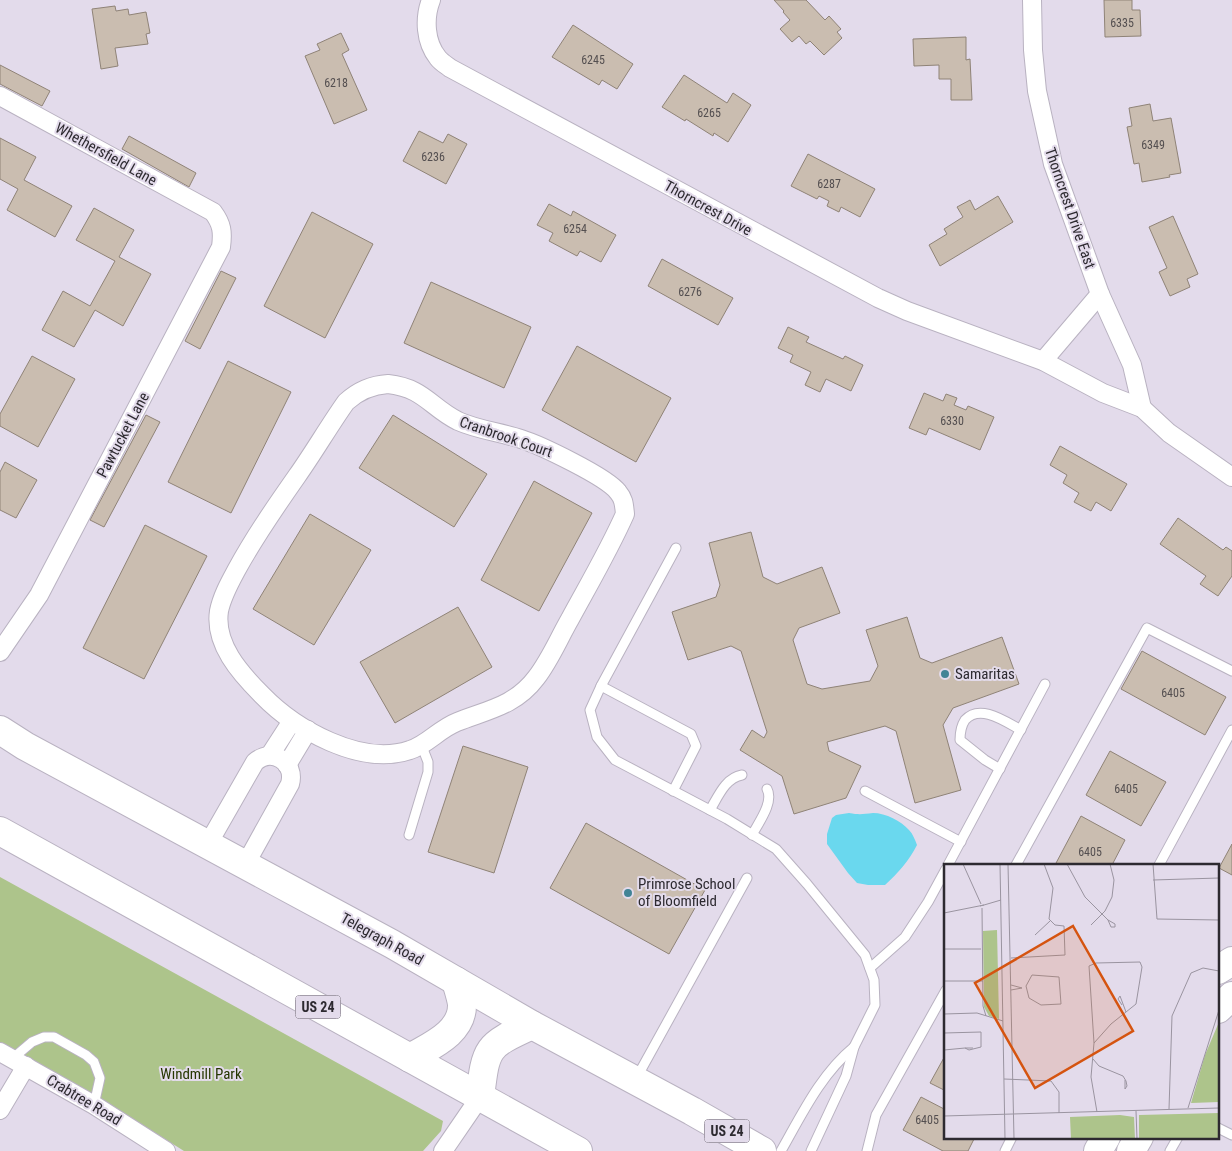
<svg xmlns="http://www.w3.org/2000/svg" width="1232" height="1151" viewBox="0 0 1232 1151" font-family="'Roboto Condensed',sans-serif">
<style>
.green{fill:#adc48b}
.water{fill:#6ad8ee}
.building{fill:#cabdb0;stroke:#8f8377}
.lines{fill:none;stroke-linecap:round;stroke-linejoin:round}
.service-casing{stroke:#b9b2c1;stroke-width:11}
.minor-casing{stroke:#b9b2c1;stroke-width:20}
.trunk-casing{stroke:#b9b2c1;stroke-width:30}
.service{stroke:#fff;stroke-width:9}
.minor{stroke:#fff;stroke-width:18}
.trunk{stroke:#fff;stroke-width:28}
.poi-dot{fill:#428496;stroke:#e3dbeb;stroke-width:2}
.labels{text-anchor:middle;stroke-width:4;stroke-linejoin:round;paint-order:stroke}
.number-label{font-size:12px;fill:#544f50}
.shield{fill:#e3dbeb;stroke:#645f68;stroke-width:1}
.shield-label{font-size:14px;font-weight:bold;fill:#2d2a30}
.street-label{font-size:15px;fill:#2d2a30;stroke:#e3dbeb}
.poi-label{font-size:15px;fill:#2d2a30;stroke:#e3dbeb;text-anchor:start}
.park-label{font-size:15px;fill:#253600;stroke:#e3dbeb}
.inset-road{fill:none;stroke:#9a94a0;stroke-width:1}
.view{fill:#d55410;fill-opacity:0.15;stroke:#d55410;stroke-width:2.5}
.inset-edge{fill:none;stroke:#2d2a30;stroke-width:2.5}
</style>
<rect width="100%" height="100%" fill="#e3dbeb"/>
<path class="green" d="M0,877L443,1121L441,1131L423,1151H184L106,1102L0,1044Z"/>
<path class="water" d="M849,813C860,815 863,814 873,813C886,813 901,821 909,830C913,834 915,840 917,845C909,861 898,873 885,885H868L857,883L848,873L827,844V834L832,818L836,815Z"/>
<g class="building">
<path d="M774,0H806L825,20L829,16L841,29L837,32L842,38L824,55L810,41L806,44L799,36L792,42L780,29L790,20L783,12L784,11Z"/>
<path d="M1104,0H1132V10H1140L1141,36L1105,37Z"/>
<path d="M115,6L116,11L128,9L129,15L146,12L150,33L146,34L148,44L115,48L118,66L101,69L92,9Z"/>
<path d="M573,25L633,64L617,89L602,80L599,85L552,57Z"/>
<path d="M341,33L349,50L342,54L367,110L334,124L305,56L320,50L317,44Z"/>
<path d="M966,37V60L970,59L972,100H951V79H939V65L914,66L913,39Z"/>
<path d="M0,65L50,91L42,106L0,84Z"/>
<path d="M684,75L727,103L733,93L751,105L728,142L714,133L713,136L686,119L685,121L662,107Z"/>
<path d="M1150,104L1153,121L1171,118L1181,173L1169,175L1170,177L1142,182L1139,163L1134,164L1127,127L1132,126L1129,108Z"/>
<path d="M419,131L443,143L448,134L467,144L446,184L403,161Z"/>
<path d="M129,136L196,173L189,187L122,149Z"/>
<path d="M0,138L36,157L24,180L72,206L55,237L7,210L18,189L0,179Z"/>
<path d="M808,154L875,189L860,217L841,207L839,212L827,206L829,201L819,196L817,199L791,186Z"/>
<path d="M998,196L1013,222L940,266L929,245L947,234L944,229L963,217L957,207L970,200L975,210Z"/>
<path d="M549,204L571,216L573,211L616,235L601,262L580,251L577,256L549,241L553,233L537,225Z"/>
<path d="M94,208L134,230L119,257L151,274L123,326L95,310L74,347L42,330L63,291L90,306L115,261L76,240Z"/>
<path d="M312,212L373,244L325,338L264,306Z"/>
<path d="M1173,216L1198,274L1187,279L1190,287L1170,296L1159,272L1167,268L1149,227Z"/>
<path d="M662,259L733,298L718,325L648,286Z"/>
<path d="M221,271L236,278L200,349L185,341Z"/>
<path d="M431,282L531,327L504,388L404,343Z"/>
<path d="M788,327L809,337L806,342L843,359L845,356L863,365L851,391L826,379L820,392L805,385L811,372L790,362L793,355L778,348Z"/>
<path d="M577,346L671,398L636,462L542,410Z"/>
<path d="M32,356L75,379L38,447L0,426V414Z"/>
<path d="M228,361L291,392L231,513L168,482Z"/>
<path d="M924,393L943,401L946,394L957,398L954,405L966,410L968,406L994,417L980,450L929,428L926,435L909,428Z"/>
<path d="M146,415L160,422L104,527L90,520Z"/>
<path d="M393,415L487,474L454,527L359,468Z"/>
<path d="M1060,446L1127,484L1111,511L1096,502L1091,511L1074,502L1079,493L1063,483L1067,475L1050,465Z"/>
<path d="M5,462L37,480L16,518L0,510V472Z"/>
<path d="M534,481L592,513L539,611L481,580Z"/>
<path d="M310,514L371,550L314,645L253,609Z"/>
<path d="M1178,518L1223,550L1226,547L1232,551V576L1218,596L1200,584L1206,576L1160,544Z"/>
<path d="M145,525L207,556L144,679L83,648Z"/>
<path d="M751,532L763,577L777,584L822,567L840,613L799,628L793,640L807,684L822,689L870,681L878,666L866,630L907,617L920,658L932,663L1002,637L1019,684L953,708L943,725L961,790L915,803L896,731L885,726L827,742L829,751L861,766L846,798L794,814L782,776L740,750L752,730L764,738L767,732L741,651L731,646L688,660L672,612L716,597L720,585L709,543Z"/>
<path d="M458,607L492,667L395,723L360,662Z"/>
<path d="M1142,651L1226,697L1205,735L1121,689Z"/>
<path d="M463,746L528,767L494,873L428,852Z"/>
<path d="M1110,751L1166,782L1141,826L1086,795Z"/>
<path d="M1081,816L1125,840L1112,865H1055Z"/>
<path d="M586,823L705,890L669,954L550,888Z"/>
<path d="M1232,844V875L1219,868Z"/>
<path d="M946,1054V1091L930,1083Z"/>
<path d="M921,1097L946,1110V1137H975L968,1151H943L903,1130Z"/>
</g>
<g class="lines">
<defs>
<g id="service">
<path d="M676,548L601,686L590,710L597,737L615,760L727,819L776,849L807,884L865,955L874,980L875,1005L854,1047L846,1076L811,1151"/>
<path d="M601,686L691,734L696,746L673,791"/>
<path d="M1000,769L985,760L960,740C960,733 961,726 965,720C980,703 1006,722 1021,730"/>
<path d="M865,791L961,842"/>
<path d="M710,810C718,797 725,778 742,775"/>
<path d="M409,835L428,772V762L421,744"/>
<path d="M752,835C759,822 774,802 767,789"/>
<path d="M948,865L1045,684"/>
<path d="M1016,865L1147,628L1232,671"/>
<path d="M1159,865L1232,730"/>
<path d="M870,968L905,937L928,902L946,869"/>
<path d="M12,1059L32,1042L44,1037H54L86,1055L94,1062L100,1078L94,1105"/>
<path d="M637,1077L747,878"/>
<path d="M1218,1128L1232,1135"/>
<path d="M781,1151C802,1114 821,1074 854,1047"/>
<path d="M867,1151L876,1115L946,990"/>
<path d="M1005,1151L1012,1137"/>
<path d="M1170,1151L1178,1137"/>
</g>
<g id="minor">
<path d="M431,0C424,18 425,42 438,58C441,62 446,65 450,68L878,298L907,311L1043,361L1103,393L1142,408L1169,433L1232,477"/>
<path d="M1032,0L1033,50L1037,91L1053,164L1100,294L1132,365L1142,408"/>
<path d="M0,96L213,212C222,224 223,232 221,247L39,595L0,652"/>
<path d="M1043,361L1100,294"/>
<path d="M388,384C424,388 430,407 458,421C478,430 500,432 521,439C540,445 607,477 618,492C624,499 624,505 625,514C609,550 589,584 570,619C559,638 550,660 536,678C515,706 487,710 457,722C439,729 427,745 410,750C361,767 295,729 262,695C240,673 214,644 219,611C222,596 230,582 237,569C255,536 276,506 297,476C314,452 329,426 346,402C358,391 371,385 388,384Z"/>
<path d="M270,755L292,721"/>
<path d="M287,765L308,730"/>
<path d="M208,844L255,762C272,747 296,762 290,784L245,865"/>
<path d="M0,1052L94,1105L166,1151"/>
<path d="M0,1110L26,1066"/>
<path d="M443,1151L480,1097"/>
</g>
<g id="trunk">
<path d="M0,730L25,746L392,944L532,1025L692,1111L762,1151"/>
<path d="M0,831L578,1151"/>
<path d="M1218,970L1232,961"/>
<path d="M1218,1009L1232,996"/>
<path d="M410,1058C430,1046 463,1033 462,1004C461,997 458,988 456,981"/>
<path d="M480,1097C486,1047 486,1046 532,1025"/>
<path d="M1098,1151L1106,1137"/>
<path d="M1131,1151L1139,1137"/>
</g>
</defs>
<use href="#service" class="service-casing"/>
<use href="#minor" class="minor-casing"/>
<use href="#trunk" class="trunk-casing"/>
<use href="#service" class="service"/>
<use href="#minor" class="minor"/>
<use href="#trunk" class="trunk"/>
</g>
<g class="poi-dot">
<circle cx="945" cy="674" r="5"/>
<circle cx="628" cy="893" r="5"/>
</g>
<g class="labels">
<g class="number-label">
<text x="1122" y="27">6335</text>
<text x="593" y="64">6245</text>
<text x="336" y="87">6218</text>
<text x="709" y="117">6265</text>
<text x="1153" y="149">6349</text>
<text x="433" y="161">6236</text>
<text x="829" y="188">6287</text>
<text x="575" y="233">6254</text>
<text x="690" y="296">6276</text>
<text x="952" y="425">6330</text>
<text x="1173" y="697">6405</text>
<text x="1126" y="793">6405</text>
<text x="1090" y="856">6405</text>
<text x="927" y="1124">6405</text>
</g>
<g class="shield">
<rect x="295.5" y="995.5" width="45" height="23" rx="4"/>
<rect x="704.5" y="1119.5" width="45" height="23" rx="4"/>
</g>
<g class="shield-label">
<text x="318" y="1012">US 24</text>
<text x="727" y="1136">US 24</text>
</g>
<g class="street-label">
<text transform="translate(106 154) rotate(29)" y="5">Whethersfield Lane</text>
<text transform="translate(708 208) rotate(29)" y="5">Thorncrest Drive</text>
<text transform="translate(1070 208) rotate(71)" y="5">Thorncrest Drive East</text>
<text transform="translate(123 435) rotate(-62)" y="5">Pawtucket Lane</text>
<text transform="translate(506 437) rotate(19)" y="5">Cranbrook Court</text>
<text transform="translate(382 939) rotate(29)" y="5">Telegraph Road</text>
<text transform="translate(84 1100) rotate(31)" y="5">Crabtree Road</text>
</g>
<g class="poi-label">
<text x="955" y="679">Samaritas</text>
<text x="638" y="889">Primrose School<tspan x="638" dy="17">of Bloomfield</tspan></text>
</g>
<g class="park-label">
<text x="201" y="1079">Windmill Park</text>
</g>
</g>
<g transform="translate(944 864)">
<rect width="275" height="275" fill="#e3dbeb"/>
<path d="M53,66L55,155L45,152L40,143L39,67ZM275,158V238L247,239L261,191ZM275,249V275H195V251ZM176,251L190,253L191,275H127L126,253Z" fill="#adc48b"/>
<path class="inset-road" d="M19,0L37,40M56,0L61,275M64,0L70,275M123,0L141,33L164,56M209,0L213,55L275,56M209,16L275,14M40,41L57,36M38,44L39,142L42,152M0,49L40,41L36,42M164,56L171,60V63H167ZM147,61L161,47L168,33L170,16L166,0M91,71L106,57M0,85H37M67,94L121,91L120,62L111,61L105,55L109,24L100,0M88,111L115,113L117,140L97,141L85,134L82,122ZM0,117H39M67,121L78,124L67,126M178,141L174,135L176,132L182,148M0,150L33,149L59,157M0,169L37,168V183L25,186L21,184H29M150,179L167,160L192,140L198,103L196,98L152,99L145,102L150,179L147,213L153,248M0,186L21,184M149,195L155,202L179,212L182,217L183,222L181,225V216M60,215L107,217L115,228V249M244,244L275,146M225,245L228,152L247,109L259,104L275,107M192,247L193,275M0,252L275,244"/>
<path class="view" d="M129,62L189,167L91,224L31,119Z"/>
<rect width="275" height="275" class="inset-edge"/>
</g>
</svg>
